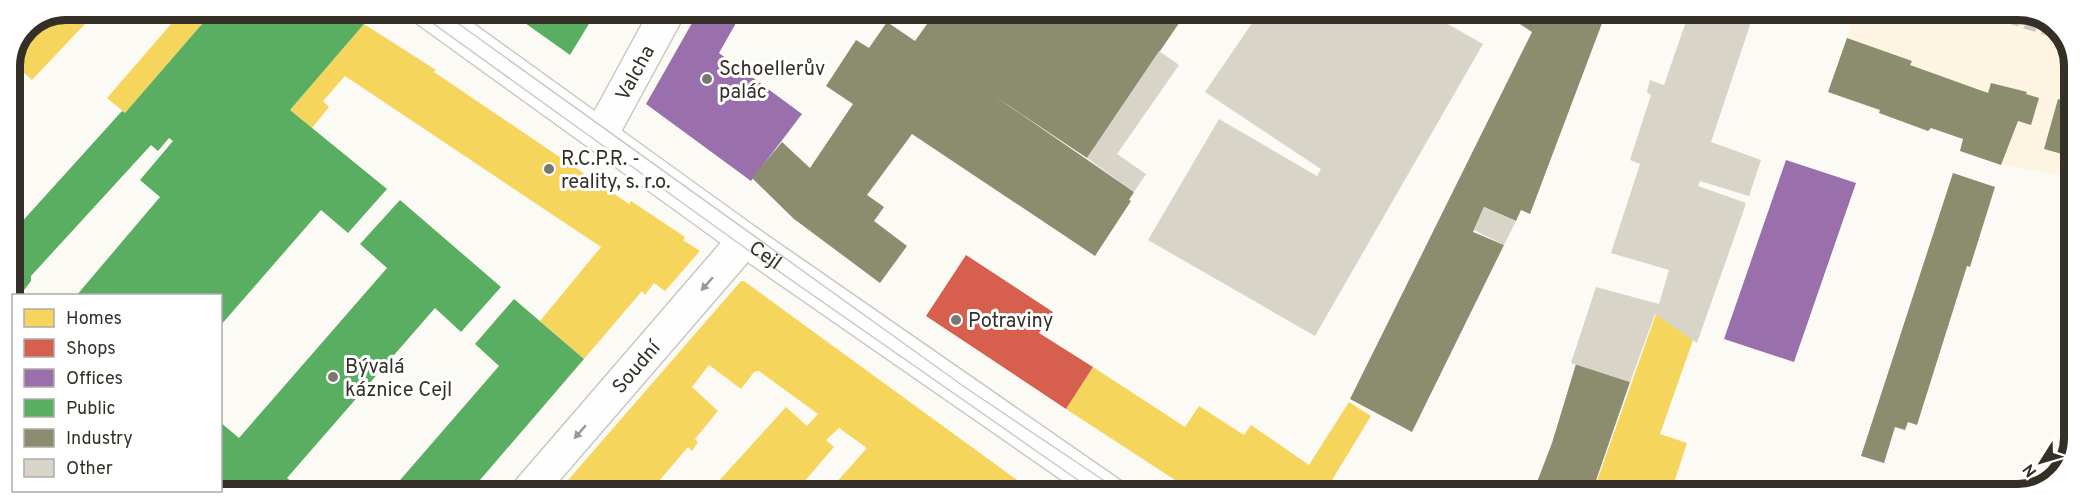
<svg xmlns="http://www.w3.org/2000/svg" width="2083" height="504" viewBox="0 0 2083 504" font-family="Overpass,sans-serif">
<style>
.built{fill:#fdf4e2}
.homes{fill:#f6d55c}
.shops{fill:#d6604d}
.offices{fill:#9970ab}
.public{fill:#5aae61}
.industry{fill:#8c8c6e}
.building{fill:#d9d4c8}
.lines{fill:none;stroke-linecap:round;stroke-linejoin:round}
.minor-casing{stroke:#cac7c1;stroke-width:36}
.minor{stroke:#fffefe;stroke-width:33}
.tram{stroke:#c9c9c7;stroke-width:1.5}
.rail{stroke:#c9c9c7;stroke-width:4.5;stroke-dasharray:12 6;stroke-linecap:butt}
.oneway{fill:#9a9793}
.poi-dot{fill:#7a7770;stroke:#fff;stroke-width:2}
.labels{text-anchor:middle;stroke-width:6;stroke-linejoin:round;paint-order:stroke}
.poi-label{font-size:20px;fill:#343028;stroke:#fff;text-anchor:start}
.street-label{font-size:20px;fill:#343028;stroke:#fff}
.rim{fill:none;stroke:#343028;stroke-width:8}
</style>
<rect width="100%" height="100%" fill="#fcfaf5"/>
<path class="built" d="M1856,10H2028L2060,28L2074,59L2073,177L2001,165L1963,139L1932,128L1928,131L1828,92Z"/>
<g class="homes">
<path d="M66,9H99L32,80L13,63L9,67L26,25L46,17L52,22Z"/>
<path d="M184,9H215L125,113L107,98Z"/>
<path d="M364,24L436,70L434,72L629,204L631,201L685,237L683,240L700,251L665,291L654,283L645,295L642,291L584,359L540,321L601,247L345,76L323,101L329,107L312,128L290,110Z"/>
<path d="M741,281H744L1036,494H826L867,448L839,428L826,440L834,447L803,483L800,481L793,494H707L786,407L807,426L818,414L759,371L754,372L741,389L709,365L692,387L718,411L695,439L698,442L692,451L688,447L648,494H556Z"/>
<path d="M1656,314L1693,340L1660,434L1687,443L1670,495H1639L1642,488L1625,483L1620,495H1592Z"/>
<path d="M1093,367L1185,427L1199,406L1244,435L1251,425L1309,465L1349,402L1371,416L1326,490L1334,495H1198L1066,409Z"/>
<path d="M9,406L14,409V432L9,436Z"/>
</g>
<path class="shops" d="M966,255L1053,312L1039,333L1093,367L1066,409L926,316Z"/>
<g class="offices">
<path d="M700,9H744L719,53L802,114L751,181L646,104Z"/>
<path d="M1786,160L1856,183L1794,362L1724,339Z"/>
</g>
<g class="public">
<path d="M215,9H342L364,24L290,110L387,189L348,233L321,210L220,326V296H76L160,197L140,180L173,141L169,138L158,151L151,145L31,276V281L24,290L22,288L9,302V236L122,111L125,113Z"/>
<path d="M505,9H598L570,55Z"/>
<path d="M400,200L501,287L461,332L435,308L287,478L306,494H215L211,490H220V422L239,438L387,268L360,244Z"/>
<path d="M514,299L584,359L468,494H388L499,366L475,344Z"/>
<path d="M49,490H81L78,494H55Z"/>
</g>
<g class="industry">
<path d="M937,10H1188L1087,158L993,95L1134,192L1129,200L1131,201L1095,256L912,134L867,195L884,207L874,221L907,246L880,283L794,219L752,178L782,142L810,168L853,104L826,86L856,40L869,48L887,22L915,41Z"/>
<path d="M1505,10H1607L1530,214L1521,210L1516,221L1484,207L1473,232L1504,245L1412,432L1350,399L1532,32L1503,13Z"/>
<path d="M1847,38L1912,61L1910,65L1988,93L1991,83L2027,92L2026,94L2039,98L2031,125L2018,121L2001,165L1960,151L1963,139L1931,128L1928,131L1879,113L1880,110L1828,92Z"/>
<path d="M2058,99L2073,103V157L2044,149Z"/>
<path d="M1953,173L1995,187L1970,267L1967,266L1917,425L1908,422L1905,430L1895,427L1884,463L1861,456Z"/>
<path d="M1576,364L1630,382L1591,495H1532L1552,443Z"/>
</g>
<g class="building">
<path d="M1261,10H1423L1483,44L1315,336L1148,240L1219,119L1317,176L1321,169L1205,92Z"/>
<path d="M1690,10H1700L1728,19L1732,10H1755L1711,142L1761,160L1749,196L1700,181L1698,186L1746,203L1740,221L1697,343L1655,314L1630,382L1571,363L1596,287L1659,304L1669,270L1611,253L1640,164L1630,160L1651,95L1647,92L1650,80L1664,85Z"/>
<path d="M1159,51L1179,65L1117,154L1146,174L1134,192L1087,158Z"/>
<path d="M1484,207L1516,221L1504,245L1474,230Z"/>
<path d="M2028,476L2052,483L2022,493Z"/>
<path d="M1491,481L1533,494V495H1487Z"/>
</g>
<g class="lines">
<defs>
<g id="minor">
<path id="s1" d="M425,9L745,240L1111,494"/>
<path id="s2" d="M601,134L669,9"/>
<path id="s3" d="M526,494L745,240"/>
</g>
</defs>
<use href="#minor" class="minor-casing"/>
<use href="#minor" class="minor"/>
<g class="tram">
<path d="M413,9L741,245L1098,494"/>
<path d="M438,9L966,388L1124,494"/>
</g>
<g class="rail">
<path d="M1973,10L2065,39"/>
<path d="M2007,10L2035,22"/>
</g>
</g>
<defs><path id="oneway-solid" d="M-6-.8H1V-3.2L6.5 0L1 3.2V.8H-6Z" transform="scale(1.5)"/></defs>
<g class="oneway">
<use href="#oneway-solid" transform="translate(707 284) rotate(131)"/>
<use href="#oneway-solid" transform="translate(580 432) rotate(131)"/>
</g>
<g class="poi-dot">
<circle cx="707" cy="79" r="6"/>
<circle cx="549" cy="169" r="6"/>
<circle cx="956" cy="320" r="6"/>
<circle cx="333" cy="377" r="6"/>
</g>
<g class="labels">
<g class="poi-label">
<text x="719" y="75">Schoellerův<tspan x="719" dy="23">palác</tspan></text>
<text x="561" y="165">R.C.P.R. -<tspan x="561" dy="23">reality, s. r.o.</tspan></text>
<text x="968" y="327">Potraviny</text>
<text x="345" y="373">Bývalá<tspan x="345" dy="23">káznice Cejl</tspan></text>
</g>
<g class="street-label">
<text dy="7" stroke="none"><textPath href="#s2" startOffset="70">Valcha</textPath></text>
<text dy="7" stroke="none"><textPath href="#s1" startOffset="420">Cejl</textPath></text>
<text dy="7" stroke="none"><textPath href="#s3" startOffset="168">Soudní</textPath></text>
</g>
</g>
<path d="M0 0H2083V504H0ZM66 20H2018A46 46 0 0 1 2064 66V438A46 46 0 0 1 2018 484H66A46 46 0 0 1 20 438V66A46 46 0 0 1 66 20Z" fill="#fff" fill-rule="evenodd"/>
<path class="rim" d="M66 20H2018A46 46 0 0 1 2064 66V438A46 46 0 0 1 2018 484H66A46 46 0 0 1 20 438V66A46 46 0 0 1 66 20Z"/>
<rect x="12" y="294" width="210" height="198" fill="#ffffff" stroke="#aeaca9" stroke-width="1.5"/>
<rect x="24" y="309" width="30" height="18" fill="#f6d55c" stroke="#aeaca9" stroke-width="1.5"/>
<text x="66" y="324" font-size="18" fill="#343028">Homes</text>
<rect x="24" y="339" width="30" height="18" fill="#d6604d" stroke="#aeaca9" stroke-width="1.5"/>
<text x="66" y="354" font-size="18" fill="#343028">Shops</text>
<rect x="24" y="369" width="30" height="18" fill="#9970ab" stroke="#aeaca9" stroke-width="1.5"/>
<text x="66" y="384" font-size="18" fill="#343028">Offices</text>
<rect x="24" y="399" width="30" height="18" fill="#5aae61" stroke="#aeaca9" stroke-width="1.5"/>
<text x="66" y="414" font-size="18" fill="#343028">Public</text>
<rect x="24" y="429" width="30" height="18" fill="#8c8c6e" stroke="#aeaca9" stroke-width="1.5"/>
<text x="66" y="444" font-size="18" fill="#343028">Industry</text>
<rect x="24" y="459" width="30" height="18" fill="#d9d4c8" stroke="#aeaca9" stroke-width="1.5"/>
<text x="66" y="474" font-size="18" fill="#343028">Other</text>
<g transform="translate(2041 462) rotate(233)" stroke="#ffffff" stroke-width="4.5" paint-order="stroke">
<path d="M0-4.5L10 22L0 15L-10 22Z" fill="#343028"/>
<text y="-9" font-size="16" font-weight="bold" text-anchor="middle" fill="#343028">N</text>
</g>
</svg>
